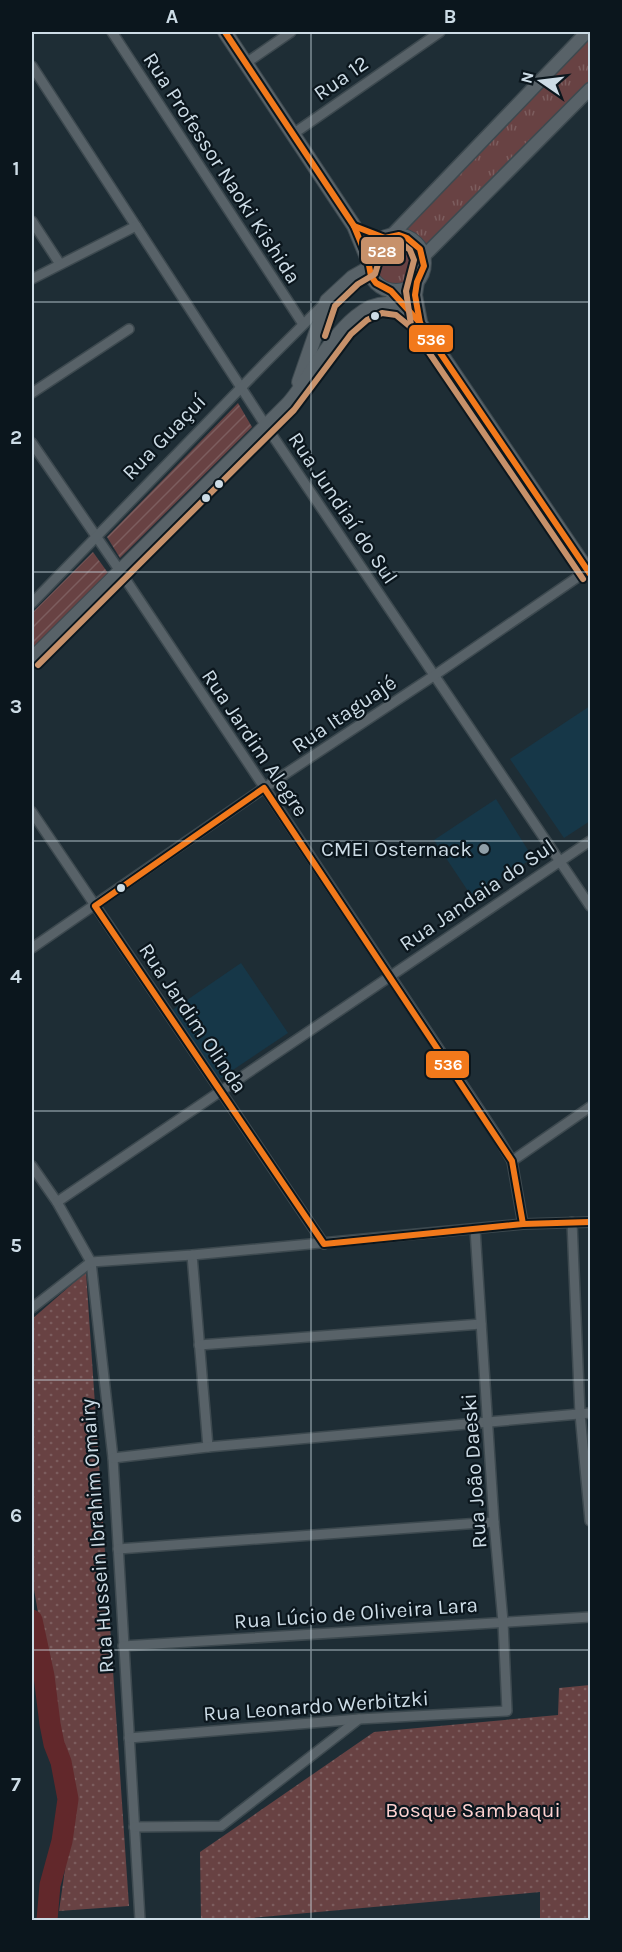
<svg xmlns="http://www.w3.org/2000/svg" width="622" height="1952" viewBox="0 0 622 1952" font-family="Karla,sans-serif">
<style>
.built{fill:#163748}
.grass{fill:url(#grass-tufts)}
.park{fill:url(#park-dots)}
.garden{fill:url(#garden-furrows)}
.lines{fill:none;stroke-linecap:round;stroke-linejoin:round}
.river{stroke:#62282b;stroke-width:21}
.minor-casing{stroke:#3d494f;stroke-width:12}
.tertiary-casing{stroke:#3d494f;stroke-width:15}
.secondary-casing{stroke:#3d494f;stroke-width:16}
.minor{stroke:#586268;stroke-width:9}
.tertiary{stroke:#586268;stroke-width:12}
.secondary{stroke:#586268;stroke-width:14}
.bus-1-casing{stroke:#0b161d;stroke-width:10}
.bus-2-casing{stroke:#0b161d;stroke-width:10}
.bus-1{stroke:#f2791b;stroke-width:6}
.bus-2{stroke:#c7916a;stroke-width:6}
.grid{fill:none;stroke:#cddce6;stroke-width:1.5;stroke-opacity:0.55}
.bus-dot{fill:#cddce6;stroke:#0b161d;stroke-width:2}
.poi-dot{fill:#909fa8;stroke:#0b161d;stroke-width:2}
.labels{text-anchor:middle;stroke-width:4.5;stroke-linejoin:round;paint-order:stroke}
.street-label{font-size:21px;fill:#cddce6;stroke:#0b161d}
.poi-label{font-size:21px;fill:#cddce6;stroke:#0b161d;text-anchor:end}
.park-label{font-size:21px;fill:#fed2d1;stroke:#0b161d}
.line-badge{stroke:#0b161d;stroke-width:2}
.badge-label{font-size:16px;text-anchor:middle;font-weight:bold;fill:#fff}
.neatline{fill:none;stroke:#cddce6;stroke-width:2}
.grid-label{font-size:20px;text-anchor:middle;font-weight:bold;fill:#cddce6}
</style>
<defs>
<pattern id="grass-tufts" width="24" height="20" patternUnits="userSpaceOnUse" patternTransform="scale(1.5)"><rect width="24" height="20" fill="#684243"/><path d="M3 7l-1-3M5 7V3M7 7l1-3M15 17l-1-3M17 17v-4M19 17l1-3" fill="none" stroke="#7c5d5e"/></pattern>
<pattern id="park-dots" width="8" height="8" patternUnits="userSpaceOnUse" patternTransform="scale(1.5)"><rect width="8" height="8" fill="#684243"/><path d="M2 2h.1M6 6h.1" fill="none" stroke="#7c5d5e" stroke-width="1.8" stroke-linecap="round"/></pattern>
<pattern id="garden-furrows" width="10" height="10" patternUnits="userSpaceOnUse" patternTransform="scale(1.5)"><rect width="10" height="10" fill="#684243"/><path d="M-1 1l2-2M0 10L10 0M9 11l2-2" fill="none" stroke="#7c5d5e"/></pattern>
</defs>
<rect width="100%" height="100%" fill="#1e2d35"/>
<g class="built">
<path d="M590,706V821L564,838L510,759Z"/>
<path d="M496,799L533,858L472,897L434,840Z"/>
<path d="M241,963L288,1033L218,1080L171,1011Z"/>
</g>
<g class="grass">
<path d="M590,37V80L426,244L405,228Z"/>
<circle cx="396" cy="262" r="24"/>
</g>
<g class="park">
<path d="M86,1272L129,1906L59,1911L75,1799L56,1717L32,1578V1319Z"/>
<path d="M590,1685V1920H540V1892L230,1920H201L200,1852L374,1732L558,1715L559,1688Z"/>
</g>
<g class="garden">
<path d="M238,403L252,427L120,558L107,537Z"/>
<path d="M93,552L108,573L32,649V613Z"/>
</g>
<g class="lines">
<path class="river" d="M32,1620L44,1676L50,1724L54,1744L61,1762L68,1799L62,1841L50,1885L47,1920"/>
<defs>
<g id="minor">
<path d="M112,32L303,324"/>
<path d="M246,63L291,32"/>
<path d="M32,66L266,426L590,906"/>
<path d="M293,134L440,32"/>
<path d="M32,221L60,264"/>
<path d="M32,279L136,226"/>
<path d="M32,393L129,329"/>
<path d="M32,443L120,571L497,1136L512,1161L523,1224"/>
<path d="M32,603L267,361L323,305"/>
<path d="M32,812L324,1244"/>
<path d="M32,948L264,788L435,675L588,570"/>
<path d="M512,1161L590,1107"/>
<path d="M32,1166L57,1202L91,1262L113,1458L140,1920"/>
<path d="M57,1202L590,841"/>
<path d="M572,1222L580,1414L590,1521"/>
<path d="M192,1255L208,1447"/>
<path d="M32,1308L91,1262L192,1255L523,1224L590,1222"/>
<path d="M199,1345L481,1324"/>
<path d="M113,1458L208,1447L590,1413"/>
<path d="M118,1549L494,1522"/>
<path d="M123,1646L590,1617"/>
<path d="M129,1738L359,1719L507,1711L503,1622L494,1522L475,1229"/>
<path d="M134,1827L221,1826L359,1719"/>
</g>
<g id="tertiary">
<path d="M391,236L587,32"/>
<path d="M423,257L590,89"/>
</g>
<g id="secondary">
<path d="M225,32L354,226L368,260"/>
<circle cx="396" cy="263" r="28"/>
<path d="M417,282L415,295L420,321"/>
<path d="M391,291L420,323L590,574"/>
<path d="M299,382L327,301L353,277L369,268"/>
<path d="M32,659L288,404C316,374 359,271 413,315"/>
</g>
</defs>
<use href="#minor" class="minor-casing"/>
<use href="#tertiary" class="tertiary-casing"/>
<use href="#secondary" class="secondary-casing"/>
<use href="#minor" class="minor"/>
<use href="#tertiary" class="tertiary"/>
<use href="#secondary" class="secondary"/>
<defs>
<g id="bus-1">
<path d="M225,32L354,226L368,260L371,276L376,283L391,291L420,323L590,574"/>
<path d="M354,226L385,238L399,235L407,238L420,249L424,266L417,282L415,295L420,323"/>
<path d="M264,788L512,1161L523,1224L324,1244L95,906Z"/>
<path d="M523,1224L590,1222"/>
</g>
<g id="bus-2">
<path d="M325,336L335,306L358,284L375,274L382,251L393,245L405,246L410,250L414,260L406,291L411,325"/>
<path d="M38,665L294,410L351,334L367,320L382,313L396,315L413,329L583,579"/>
</g>
</defs>
<use href="#bus-1" class="bus-1-casing"/>
<use href="#bus-2" class="bus-2-casing"/>
<use href="#bus-1" class="bus-1"/>
<use href="#bus-2" class="bus-2"/>
</g>
<path class="grid" d="M311,32V1920M32,302H590M32,572H590M32,841H590M32,1111H590M32,1380H590M32,1650H590"/>
<g class="bus-dot">
<circle cx="375" cy="316" r="5"/>
<circle cx="219" cy="484" r="5"/>
<circle cx="206" cy="498" r="5"/>
<circle cx="121" cy="888" r="5"/>
</g>
<circle class="poi-dot" cx="484" cy="849" r="6"/>
<g class="labels">
<g class="street-label">
<text transform="translate(341 78) rotate(-35)" y="7">Rua 12</text>
<text transform="translate(222 168) rotate(57)" y="7">Rua Professor Naoki Kishida</text>
<text transform="translate(164 437) rotate(-46)" y="7">Rua Guaçuí</text>
<text transform="translate(343 508) rotate(56)" y="7">Rua Jundiaí do Sul</text>
<text transform="translate(344 714) rotate(-34)" y="7">Rua Itaguajé</text>
<text transform="translate(255 743) rotate(56)" y="7">Rua Jardim Alegre</text>
<text transform="translate(477 895) rotate(-34)" y="7">Rua Jandaia do Sul</text>
<text transform="translate(193 1018) rotate(56)" y="7">Rua Jardim Olinda</text>
<text transform="translate(474 1471) rotate(-94)" y="7">Rua João Daeski</text>
<text transform="translate(97 1536) rotate(-94)" y="7">Rua Hussein Ibrahim Omairy</text>
<text transform="translate(356 1613) rotate(-4)" y="7">Rua Lúcio de Oliveira Lara</text>
<text transform="translate(316 1706) rotate(-4)" y="7">Rua Leonardo Werbitzki</text>
</g>
<g class="poi-label">
<text x="472" y="856">CMEI Osternack</text>
</g>
<g class="park-label">
<text x="473" y="1817">Bosque Sambaqui</text>
</g>
</g>
<g class="line-badge">
<rect x="360" y="236" width="45" height="29" rx="6" fill="#c7916a"/>
<rect x="408" y="324" width="46" height="29" rx="6" fill="#f2791b"/>
<rect x="425" y="1050" width="45" height="29" rx="6" fill="#f2791b"/>
</g>
<g class="badge-label">
<text x="382" y="257">528</text>
<text x="431" y="345">536</text>
<text x="448" y="1070">536</text>
</g>
<rect width="622" height="1952" fill="none" stroke="#0b161d" stroke-width="66"/>
<g transform="translate(541 81) rotate(284)" stroke="#0b161d" stroke-width="4.5" paint-order="stroke">
<path d="M0-4.5L10 22L0 15L-10 22Z" fill="#cddce6"/>
<text y="-9" font-size="16" font-weight="bold" text-anchor="middle" fill="#cddce6">N</text>
</g>
<rect x="33" y="33" width="556" height="1886" class="neatline"/>
<g class="grid-label">
<text x="172" y="23">A</text>
<text x="450" y="23">B</text>
<text x="16" y="175">1</text>
<text x="16" y="444">2</text>
<text x="16" y="713">3</text>
<text x="16" y="983">4</text>
<text x="16" y="1252">5</text>
<text x="16" y="1522">6</text>
<text x="16" y="1791">7</text>
</g>
</svg>
